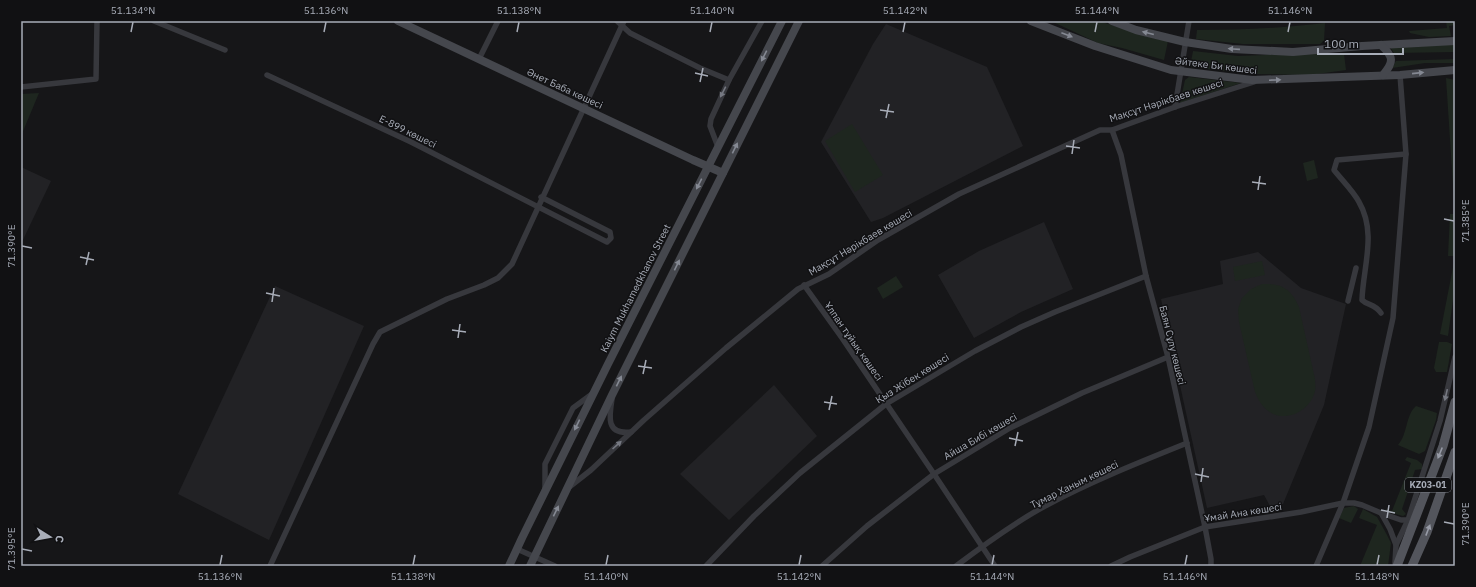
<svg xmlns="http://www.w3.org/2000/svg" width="1476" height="587" viewBox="0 0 1476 587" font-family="'IBM Plex Sans',sans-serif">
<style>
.built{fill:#222225}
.green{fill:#1e261f}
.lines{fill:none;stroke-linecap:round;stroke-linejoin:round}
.street{stroke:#37383d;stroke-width:5.5}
.secondary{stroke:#45474d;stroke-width:8}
.primary{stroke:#53555c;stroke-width:9}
.oneway{fill:#858993}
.oneway2{fill:#757881}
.oneway3{fill:#979ba6}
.ticks{fill:none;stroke:#a8adb8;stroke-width:1.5}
.labels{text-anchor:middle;stroke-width:3;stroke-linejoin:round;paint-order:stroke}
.shield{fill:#111113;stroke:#7b7e86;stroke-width:1}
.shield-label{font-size:9px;font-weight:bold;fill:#a8adb8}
.street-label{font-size:10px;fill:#a8adb8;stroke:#111113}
.neatline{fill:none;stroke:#a8adb8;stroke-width:1.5}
.ticks-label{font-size:10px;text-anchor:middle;fill:#a8adb8}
</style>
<rect width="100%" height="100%" fill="#161618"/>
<g class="built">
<path d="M886,24L987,67L1023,146L883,218L871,222L821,142L873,44Z"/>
<path d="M21,167L51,181L21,244Z"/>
<path d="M1044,222L1073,289L1021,312L974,338L938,275L979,251Z"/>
<path d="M1258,252L1301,288L1346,304L1324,405L1283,504L1270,506L1264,495L1207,508L1161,299L1223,284L1220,261Z"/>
<path d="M275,286L364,326L269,540L178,494Z"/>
<path d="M774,385L817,436L729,520L680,474Z"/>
</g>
<g class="green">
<path d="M1051,21H1099L1152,38L1168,41L1164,60L1122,48L1098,43Z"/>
<path d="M1446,21H1455V25L1449,26L1451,36L1429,37L1410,33L1409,31L1447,28Z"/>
<path d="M1325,23L1324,41L1320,44H1243L1196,39L1197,30C1241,30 1283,28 1325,23Z"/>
<path d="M1455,44V52L1394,53L1390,47Z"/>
<path d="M1193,51L1238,56L1315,53L1344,54L1346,70L1310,75L1250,74L1190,67Z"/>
<path d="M1455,59V63H1425L1392,68L1396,61Z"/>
<path d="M1189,77L1241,83L1180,103L1185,80Z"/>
<path d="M1446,78L1455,80V203L1454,201Z"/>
<path d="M39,93L21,136V94Z"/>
<path d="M852,124L883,175L855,192L825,141Z"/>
<path d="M1314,160L1318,178L1307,181L1303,163Z"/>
<path d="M1450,214H1455V256H1448Z"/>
<path d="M1262,261L1265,275L1235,281L1233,267Z"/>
<path d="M1454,262L1455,286L1448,336L1440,334Z"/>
<path d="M896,276L903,287L883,299L877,288Z"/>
<path d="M1262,284C1282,283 1291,289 1299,307L1315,379C1315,383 1316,388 1315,391C1310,412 1284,424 1267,410C1261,405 1258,399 1255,392L1239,322L1238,309L1242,298L1251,289Z"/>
<path d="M1439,342H1447L1452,344L1447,372H1436L1434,368Z"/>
<path d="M1416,406L1437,413L1436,420L1425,451L1419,454L1398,445C1408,434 1405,416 1416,406Z"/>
<path d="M1407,457L1417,460L1422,464V469L1415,470L1402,509L1406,514L1403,516L1385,511L1386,509L1392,511L1411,463L1405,460Z"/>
<path d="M1354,506L1358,509L1351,523L1339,518L1344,508Z"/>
<path d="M1363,509L1377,517L1387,535L1391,543L1388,566H1360L1377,525L1359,518Z"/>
</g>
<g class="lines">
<g class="street">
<path d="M154,21L225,50"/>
<path d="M617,21L630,33L700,68L729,80"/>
<path d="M479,59L498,21"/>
<path d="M267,75L411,142L607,242L611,238L610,232L541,197"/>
<path d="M21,87L96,79L97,21"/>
<path d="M1175,107L1189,21"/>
<path d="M1112,130L1121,155L1146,276L1168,357L1205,527L1211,559V566"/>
<path d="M718,147L710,126L711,119L729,80L762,21"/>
<path d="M804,285L842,338L934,474L995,566"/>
<path d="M1348,301L1356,268"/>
<path d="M1381,313C1374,303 1368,306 1362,300C1363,267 1377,233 1359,202C1354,192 1341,179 1334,170L1337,160L1406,154"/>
<path d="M612,399C609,417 606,435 631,432"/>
<path d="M568,488L591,470L644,420L726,348L798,289L829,274L878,240L959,194L1100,130H1112L1175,107L1254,82"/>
<path d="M545,489V464L573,408L592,394"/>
<path d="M1381,513L1390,529L1396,545"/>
<path d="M517,549L555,566"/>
<path d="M1395,563L1396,545L1408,520L1440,421L1455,357"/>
<path d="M270,566L373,344L380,332L447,299L484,285L498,278L512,264L624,21"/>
<path d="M706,566L754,516L800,473L886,404L975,351L1021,327L1055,312L1146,276"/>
<path d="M822,566L867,526L934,474L1010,428L1082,393L1168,357"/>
<path d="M956,566C985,544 1015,522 1047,505C1092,481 1140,462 1187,443"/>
<path d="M1111,566L1130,557L1205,527L1301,512L1343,503H1354L1362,505L1381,513L1401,520H1408"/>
<path d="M1316,566L1343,503L1369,427L1393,318L1406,154L1400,75"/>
</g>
<g class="secondary">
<path d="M398,21L693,160L723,173"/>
<path d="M1031,21L1095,46L1171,70L1252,80L1400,75L1455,70"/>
<path d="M1112,21L1136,30L1185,42L1232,49L1293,52L1362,46L1455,41"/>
<path d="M1381,45C1394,57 1394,62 1383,75"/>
<path d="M509,566L522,538L608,364L782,21"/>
<path d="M530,566L612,395L799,21"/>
</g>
<g class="primary">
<path d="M1397,566L1443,446L1455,402"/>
<path d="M1412,566L1427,532L1455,452"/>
</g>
</g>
<defs><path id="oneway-solid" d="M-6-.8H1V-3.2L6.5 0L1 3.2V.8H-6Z"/></defs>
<g class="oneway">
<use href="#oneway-solid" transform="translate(1148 33) rotate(-166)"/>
<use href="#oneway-solid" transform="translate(1067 35) rotate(21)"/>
<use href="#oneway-solid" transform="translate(1234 49) rotate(-176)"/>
<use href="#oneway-solid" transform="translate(764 56) rotate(117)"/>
<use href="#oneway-solid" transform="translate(1418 73) rotate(-6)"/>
<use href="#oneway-solid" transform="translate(1275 80) rotate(-2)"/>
<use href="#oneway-solid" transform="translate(735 148) rotate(-64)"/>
<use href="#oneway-solid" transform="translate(699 184) rotate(117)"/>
<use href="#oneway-solid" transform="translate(677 265) rotate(-64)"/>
<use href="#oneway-solid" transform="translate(619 381) rotate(-64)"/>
<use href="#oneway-solid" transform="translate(577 425) rotate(116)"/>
<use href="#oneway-solid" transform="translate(556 511) rotate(-64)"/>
</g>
<g class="oneway2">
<use href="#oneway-solid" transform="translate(723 92) rotate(117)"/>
<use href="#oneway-solid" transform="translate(1446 395) rotate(103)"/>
<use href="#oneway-solid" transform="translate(617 445) rotate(-42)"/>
</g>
<g class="oneway3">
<use href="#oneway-solid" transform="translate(1440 453) rotate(112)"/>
<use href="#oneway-solid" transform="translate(1428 530) rotate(-69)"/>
</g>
<path class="ticks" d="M131,32L133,22M324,32L326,22M517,32L519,22M710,32L712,22M903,32L905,22M1095,32L1097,22M1288,32L1290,22M695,73L708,76M700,82L703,68M880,110L894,112M886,118L889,104M1066,146L1080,148M1072,154L1074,140M1252,182L1266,184M1258,190L1260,176M1444,219L1454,221M22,246L32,248M80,257L94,260M86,265L89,252M266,293L280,296M272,302L274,288M452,330L466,332M458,338L460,324M638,366L652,368M643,374L646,360M824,402L837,404M829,410L832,396M1009,438L1023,441M1015,446L1018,432M1195,474L1209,477M1201,482L1203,468M1381,510L1395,513M1387,518L1389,505M1444,522L1454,524M22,549L32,551M220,565L222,555M413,565L415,555M606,565L608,555M799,565L801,555M992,565L994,555M1185,565L1187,555M1377,565L1379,555"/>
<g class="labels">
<rect class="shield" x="1405" y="478" width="46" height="14" rx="3"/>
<g class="shield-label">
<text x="1428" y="488">KZ03-01</text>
</g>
<g class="street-label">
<text transform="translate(1216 65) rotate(7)" y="4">Әйтеке Би көшесі</text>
<text transform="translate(565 88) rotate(25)" y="4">Әнет Баба көшесі</text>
<text transform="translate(1166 100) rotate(-18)" y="4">Мақсұт Нәрікбаев көшесі</text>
<text transform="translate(408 131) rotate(26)" y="4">Е-899 көшесі</text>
<text transform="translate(860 242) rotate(-31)" y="4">Мақсұт Нәрікбаев көшесі</text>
<text transform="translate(635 288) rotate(-63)" y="4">Kaiym Mukhamedkhanov Street</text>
<text transform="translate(854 341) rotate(55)" y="4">Ұлпан тұйық көшесі</text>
<text transform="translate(1173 345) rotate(76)" y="4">Баян Сұлу көшесі</text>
<text transform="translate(912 378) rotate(-32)" y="4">Қыз Жібек көшесі</text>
<text transform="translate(980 436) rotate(-30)" y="4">Айша Бибі көшесі</text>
<text transform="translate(1074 484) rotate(-26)" y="4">Тұмар Ханым көшесі</text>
<text transform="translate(1243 512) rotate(-9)" y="4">Ұмай Ана көшесі</text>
</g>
</g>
<rect width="1476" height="587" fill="none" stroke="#111113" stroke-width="44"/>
<g transform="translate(50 537) rotate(101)" stroke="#111113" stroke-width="3" paint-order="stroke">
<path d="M0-3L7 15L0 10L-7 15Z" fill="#a8adb8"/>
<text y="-6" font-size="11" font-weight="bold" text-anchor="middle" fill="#a8adb8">С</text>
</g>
<path d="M1318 48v6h85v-6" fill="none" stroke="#a8adb8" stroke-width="2"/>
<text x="1324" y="48" font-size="12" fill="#a8adb8" stroke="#111113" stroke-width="3" paint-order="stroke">100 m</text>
<rect x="22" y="22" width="1432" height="543" class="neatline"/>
<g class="ticks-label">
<text x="133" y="14">51.134°N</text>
<text x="326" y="14">51.136°N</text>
<text x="519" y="14">51.138°N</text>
<text x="712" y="14">51.140°N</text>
<text x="905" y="14">51.142°N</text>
<text x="1097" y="14">51.144°N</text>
<text x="1290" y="14">51.146°N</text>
<text transform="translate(1465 221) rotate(-90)" y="4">71.385°E</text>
<text transform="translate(11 246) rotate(-90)" y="4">71.390°E</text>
<text transform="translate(1465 524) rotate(-90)" y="4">71.390°E</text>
<text transform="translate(11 549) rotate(-90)" y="4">71.395°E</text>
<text x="220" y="580">51.136°N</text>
<text x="413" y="580">51.138°N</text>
<text x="606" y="580">51.140°N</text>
<text x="799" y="580">51.142°N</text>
<text x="992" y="580">51.144°N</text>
<text x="1185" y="580">51.146°N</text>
<text x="1377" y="580">51.148°N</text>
</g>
</svg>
